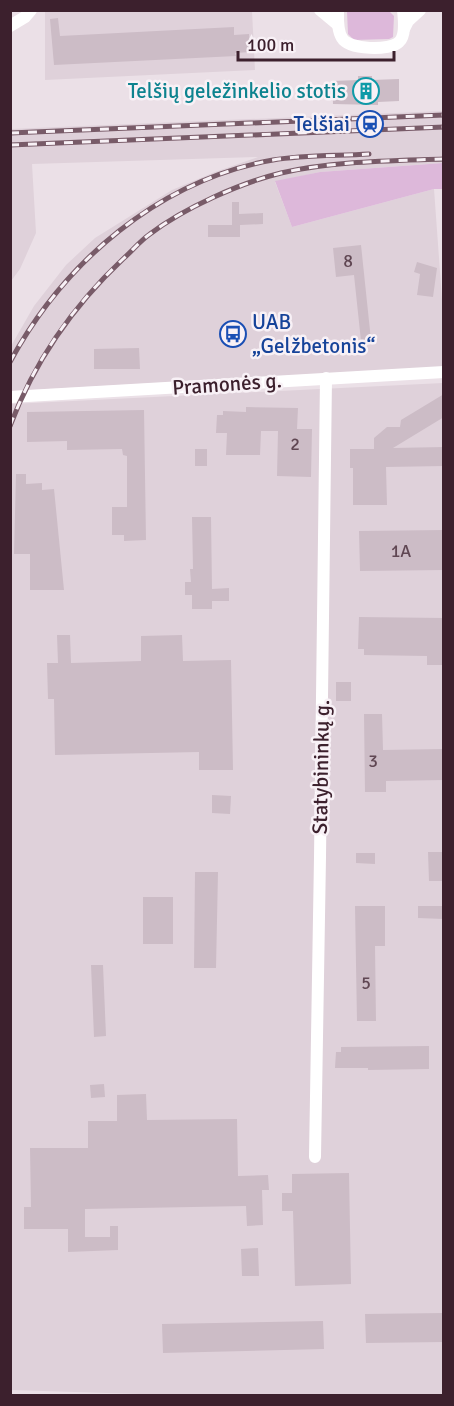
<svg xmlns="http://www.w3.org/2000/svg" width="454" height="1406" viewBox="0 0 454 1406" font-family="Signika,sans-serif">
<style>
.built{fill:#dfd1da}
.green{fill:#ddb8da}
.building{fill:#ccbcc6}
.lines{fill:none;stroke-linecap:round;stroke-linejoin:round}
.minor{stroke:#fff;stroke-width:12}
.rail-casing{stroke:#785b68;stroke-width:5}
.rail{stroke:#f8f1f6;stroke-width:3;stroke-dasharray:9;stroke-linecap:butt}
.labels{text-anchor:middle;stroke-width:5;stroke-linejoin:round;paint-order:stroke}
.number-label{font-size:18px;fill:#604753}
.culture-label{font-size:21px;fill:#0d838f;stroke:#f8f1f6;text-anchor:end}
.transit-label{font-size:21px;fill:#164399;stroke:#f8f1f6;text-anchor:end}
.street-label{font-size:21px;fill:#3c202d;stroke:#f8f1f6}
</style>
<rect width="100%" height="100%" fill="#ebe0e7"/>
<g class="built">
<path d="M45,11H252L255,70L45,80Z"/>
<path d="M443,111V163L320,172L275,182L292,227L434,189L443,313V367L11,391V346L34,306L66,265L95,238L172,190L215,172L258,157L32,164L36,233L20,269L11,281V129Z"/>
<path d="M443,383V1395L203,1396L11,1390V404Z"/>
</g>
<g class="green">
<path d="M347,11H389L394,16L393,37L389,39L354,40L348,34Z"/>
<path d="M443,163V189H434L292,227L275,181L320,172Z"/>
</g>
<g class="building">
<path d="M58,18L60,36L234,27V35L249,34L250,52L235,53L236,56L54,65L50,19Z"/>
<path d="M358,76H372V80L399,79V101L378,102V105L333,104L332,81L358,80Z"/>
<path d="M232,202H239V214L263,213V224L240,225V237H208V225H232Z"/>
<path d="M361,245L371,340L361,341L354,275L336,277L333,248Z"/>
<path d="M417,262L437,268L433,297L417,295L420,274L414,272Z"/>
<path d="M139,348L140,369H94V349Z"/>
<path d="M444,394V417L393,448L444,447V466L386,467L387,505H353V468H350V449H374V438L387,427H400L401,420Z"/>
<path d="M246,407L298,408L297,429H312L311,477L277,476L278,431H261L260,455H226L227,433H216L217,415H223V411L246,412Z"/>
<path d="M144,410L146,540L124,541V535H112V507H127V456L123,455L122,449L67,450V441L27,442V412Z"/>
<rect x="195" y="449" width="12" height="17"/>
<path d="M16,474H26V484L42,483V490L54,489L64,590H30V554H14Z"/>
<path d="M192,517H211L212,589L229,588V601H212V609H192V595H185V582H191L190,569H193Z"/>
<path d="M444,530V570L360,571L359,531Z"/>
<path d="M359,617L444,618V665H427V656L364,655V649H358Z"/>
<path d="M57,635H70L71,663L141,661V636L182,635L183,661L231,660L233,770H199V752L55,755L54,699H48L47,663H58Z"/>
<rect x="336" y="682" width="15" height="19"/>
<path d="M364,714H382L383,750L444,749V780L386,781V792H365Z"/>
<path d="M212,795L231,796L230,814L212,813Z"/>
<path d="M428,852H444V881H429Z"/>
<path d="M356,853H375V864L356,863Z"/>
<path d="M195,872H218L216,968H194Z"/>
<rect x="143" y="897" width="30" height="47"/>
<path d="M355,906H385V946H375L376,1021H357Z"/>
<path d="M418,906H444V919L418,918Z"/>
<path d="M91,965H103L106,1036L94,1037Z"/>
<path d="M429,1046V1069L368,1070V1068H335L336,1052H341V1047Z"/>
<path d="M104,1084L105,1097L91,1098L90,1085Z"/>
<path d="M146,1094L147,1120L237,1119L238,1176L268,1175L269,1190H262L263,1225L247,1226L246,1206L85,1209V1237H110V1226H118V1250L68,1252V1229H24V1207H31L30,1148H88V1121H117V1095Z"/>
<path d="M349,1173L351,1284L295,1286L293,1211H282V1193H292V1174Z"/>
<path d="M258,1248L259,1276H242L241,1249Z"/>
<path d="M444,1313V1342L366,1343L365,1314Z"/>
<path d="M323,1321L324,1349L163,1353L162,1324Z"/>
</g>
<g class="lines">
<g class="minor">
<path d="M320,10L338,25"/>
<path d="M338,10C338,19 337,30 342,38C349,50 390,51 399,42C406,36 404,19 403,10"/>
<path d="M10,26L25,17L31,10"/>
<path d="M404,29L408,21L420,10"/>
<path d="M10,397L444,372"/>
<path d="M315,1157L320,857L326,378"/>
</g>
<defs>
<g id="rail">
<path d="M10,133L444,115"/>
<path d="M10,145L444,127"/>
<path d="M10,362C64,262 159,180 273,160C304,155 337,156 369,154"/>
<path d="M10,426C35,360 72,307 123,259C132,251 140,241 150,234C184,208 240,183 281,173C334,161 390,161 444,159"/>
</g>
</defs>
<use href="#rail" class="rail-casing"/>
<use href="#rail" class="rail"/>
</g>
<defs>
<symbol id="building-ring" viewBox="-11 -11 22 22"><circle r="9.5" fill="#f8f1f6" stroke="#0f9aa8" stroke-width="1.5"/><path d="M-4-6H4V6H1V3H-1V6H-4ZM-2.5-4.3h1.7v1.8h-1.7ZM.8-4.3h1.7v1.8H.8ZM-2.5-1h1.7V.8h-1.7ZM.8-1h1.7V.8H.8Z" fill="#0f9aa8"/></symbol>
<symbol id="station-ring" viewBox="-11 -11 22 22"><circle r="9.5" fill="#f8f1f6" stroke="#1a4fb4" stroke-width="1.5"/><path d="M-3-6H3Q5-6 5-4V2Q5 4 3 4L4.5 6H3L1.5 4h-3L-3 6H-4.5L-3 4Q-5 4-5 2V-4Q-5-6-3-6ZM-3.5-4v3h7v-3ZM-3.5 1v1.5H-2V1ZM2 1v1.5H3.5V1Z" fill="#1a4fb4"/></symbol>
<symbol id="bus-ring" viewBox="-11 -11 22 22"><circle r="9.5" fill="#f8f1f6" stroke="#1a4fb4" stroke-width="1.5"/><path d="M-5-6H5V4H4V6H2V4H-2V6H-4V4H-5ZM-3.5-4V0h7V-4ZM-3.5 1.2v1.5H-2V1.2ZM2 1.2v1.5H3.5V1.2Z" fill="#1a4fb4"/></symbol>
</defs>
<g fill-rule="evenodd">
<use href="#building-ring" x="351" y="76" width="30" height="30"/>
<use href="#station-ring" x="355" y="109" width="30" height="30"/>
<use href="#bus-ring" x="218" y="319" width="30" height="30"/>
</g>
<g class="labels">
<g class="number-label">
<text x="348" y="267">8</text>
<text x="295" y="450">2</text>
<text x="401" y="557">1A</text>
<text x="373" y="767">3</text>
<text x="366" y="989">5</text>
</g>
<g class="culture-label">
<text x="346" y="98">Telšių geležinkelio stotis</text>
</g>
<g class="transit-label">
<text x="350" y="131">Telšiai</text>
<text x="252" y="329" text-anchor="start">UAB<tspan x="252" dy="24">„Gelžbetonis“</tspan></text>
</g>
<g class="street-label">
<text transform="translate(227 384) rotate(-4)" y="7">Pramonės g.</text>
<text transform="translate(321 767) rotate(-89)" y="7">Statybininkų g.</text>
</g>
</g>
<rect width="454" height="1406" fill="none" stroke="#3c202d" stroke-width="24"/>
<path d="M238 51v9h156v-9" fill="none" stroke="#3c202d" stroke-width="3"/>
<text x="247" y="51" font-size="18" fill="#3c202d" stroke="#f8f1f6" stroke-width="4.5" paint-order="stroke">100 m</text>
</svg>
